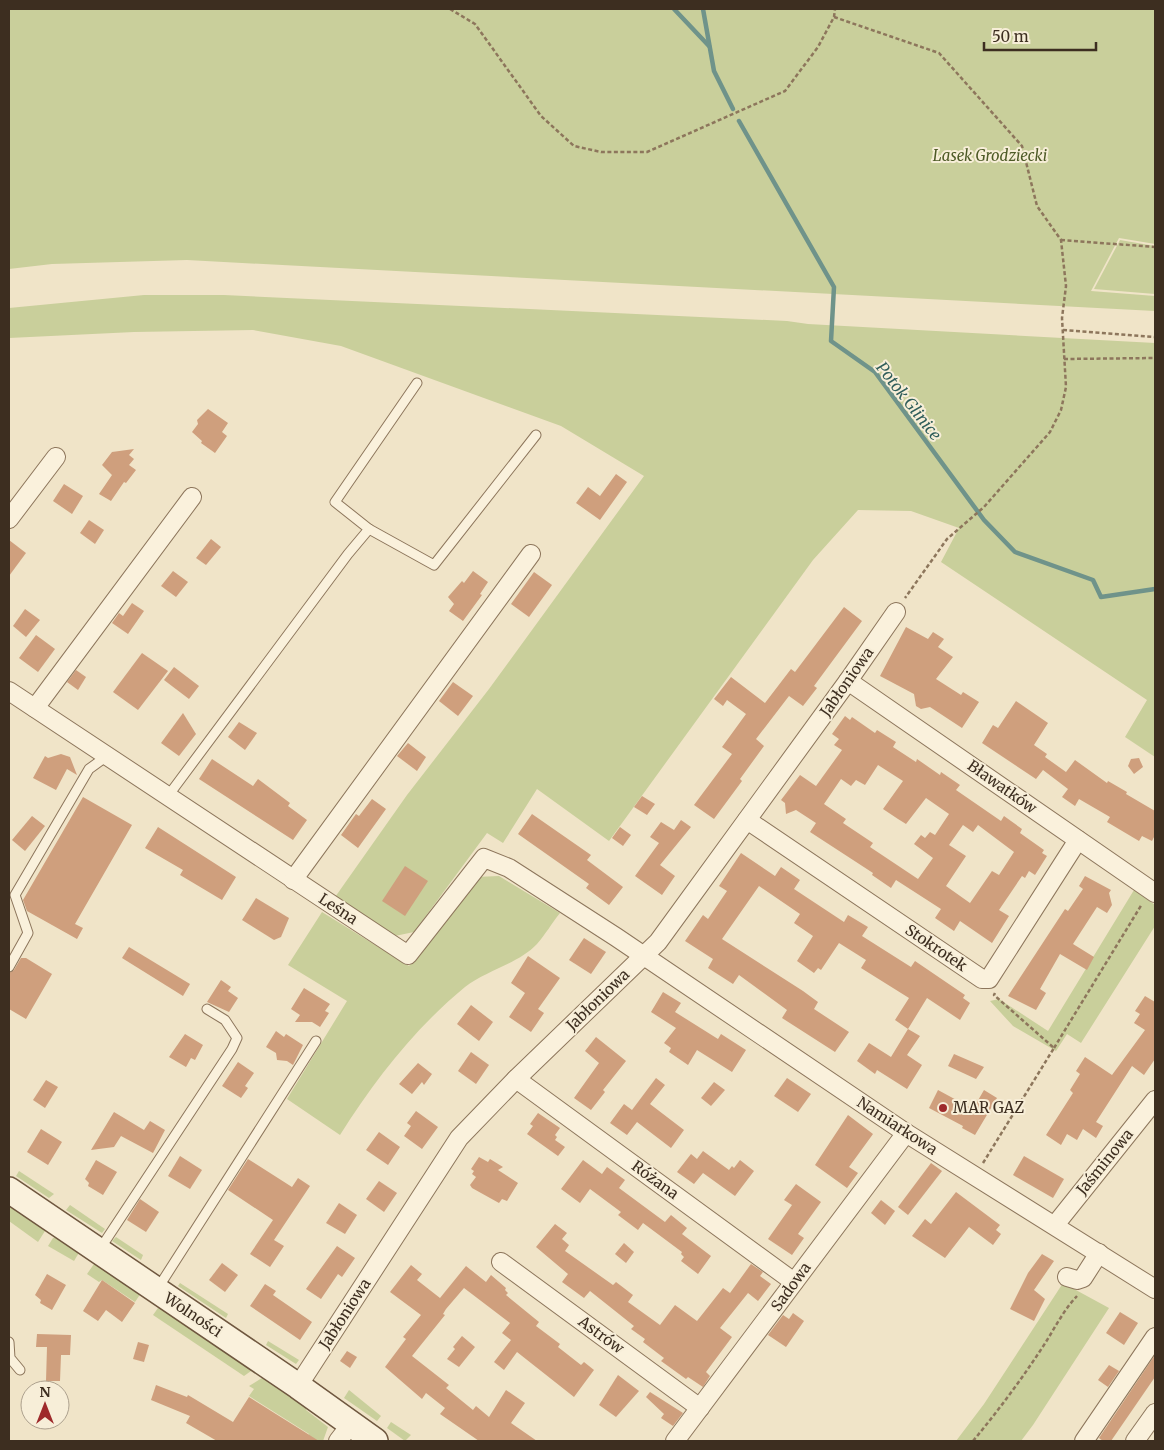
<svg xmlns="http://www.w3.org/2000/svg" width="1164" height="1450" viewBox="0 0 1164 1450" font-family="Merriweather,serif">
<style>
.green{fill:#c9cf9b}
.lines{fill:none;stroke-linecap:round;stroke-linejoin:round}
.stream{stroke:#6f938a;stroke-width:4.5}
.building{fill:#cf9f7d;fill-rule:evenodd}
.lane-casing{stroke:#8d765c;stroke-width:11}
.street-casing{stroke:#8d765c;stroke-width:20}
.secondary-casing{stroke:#6f573f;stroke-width:28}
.path{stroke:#8d765c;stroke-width:2.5;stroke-dasharray:4 2.5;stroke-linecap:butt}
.lane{stroke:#faf1dc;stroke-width:9}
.street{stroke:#faf1dc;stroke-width:18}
.secondary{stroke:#faf1dc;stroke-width:25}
.poi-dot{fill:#9e2a2b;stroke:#f7eed8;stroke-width:2}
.labels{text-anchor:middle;stroke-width:4;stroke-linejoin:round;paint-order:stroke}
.park-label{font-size:15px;font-style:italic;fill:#4d5a26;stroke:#f7eed8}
.street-label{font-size:15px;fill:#3d2e20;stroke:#f7eed8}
.poi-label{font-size:15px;fill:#3d2e20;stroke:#f7eed8;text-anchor:start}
.water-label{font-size:16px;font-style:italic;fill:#2f5d5a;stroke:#f7eed8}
</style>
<rect width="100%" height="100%" fill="#f0e4c8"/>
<g class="green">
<path d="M9,9H1155V244L1119,238L1091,291L1155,296V311L187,260L52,264L9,269Z"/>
<path d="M1120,240L1155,246V294L1094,289Z"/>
<path d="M144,295H224L787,321L808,324L1155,343V757L1125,737L1147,700L941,562L959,528L911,511L858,510L813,560L609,841L537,789L503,843L487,833L414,932L390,937L333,900L407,795L489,689L644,476L561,426L341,346L253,330L134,332L9,338V308Z"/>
<path d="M499,876L560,913C552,923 545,935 537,944C518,964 487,970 465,987C415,1028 374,1081 340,1135L287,1099L347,1001L288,965L322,912L409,966L476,877Z"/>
<path d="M1134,890L1155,905V926L1081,1043L1067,1034L1056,1051L1013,1026L990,1001L999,999L1048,1031Z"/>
<path d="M19,1171L54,1194L49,1198L16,1176Z"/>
<path d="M11,1205L41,1225L45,1231L38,1242L9,1221V1206Z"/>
<path d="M70,1205L105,1229L102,1233L66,1210Z"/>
<path d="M58,1236L80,1251L74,1261L48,1246L53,1238Z"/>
<path d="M116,1237L143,1255L141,1260L112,1241Z"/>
<path d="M94,1264H99L141,1293L135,1302L102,1280L99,1282L87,1274Z"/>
<path d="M180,1283L228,1314L226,1318L178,1286Z"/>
<path d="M1063,1283L1109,1308L1033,1425L1021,1441H956L984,1404Z"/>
<path d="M158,1308H160L250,1367L251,1371L244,1376L153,1315Z"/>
<path d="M268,1341L299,1360L296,1364L266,1345Z"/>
<path d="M265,1376L308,1405L306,1410L328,1427L323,1441H305L309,1434L249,1396L254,1389L249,1386Z"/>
<path d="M349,1390L381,1416L377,1421L344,1398Z"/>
<path d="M391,1422L411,1435L405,1441L387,1428Z"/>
</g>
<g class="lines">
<g class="stream">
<path d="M674,9L709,46"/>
<path d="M703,9L714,71L733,109"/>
<path d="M739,121L834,287L831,341L875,372L984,520L1015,552L1093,580L1101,597L1155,589"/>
</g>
</g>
<g class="building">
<path d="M208,409L228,423L222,432L227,436L215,453L201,443L202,441L192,432L198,424L197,420Z"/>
<path d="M134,449L129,455L134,459L129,465L136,470L126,483L124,482L111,501L99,494L112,475L102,465L112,452Z"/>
<path d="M616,474L627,482L600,520L576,503L588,487L600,496Z"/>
<path d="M64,484L83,496L72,514L53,501Z"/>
<path d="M89,520L104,530L95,544L80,533Z"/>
<path d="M211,539L221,547L206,565L196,558Z"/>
<path d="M9,540L26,553L9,576Z"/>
<path d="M173,571L188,582L176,597L161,586Z"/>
<path d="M473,571L488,582L480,594L482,595L463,621L449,611L454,604L448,597L462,581L464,583Z"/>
<path d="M534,572L552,585L529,617L511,604Z"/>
<path d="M132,603L144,611L128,634L112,623L119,613L123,616Z"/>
<path d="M844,607L862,621L814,686L817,688L803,706L789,696L756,739L764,746L740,779L742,781L714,819L694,805L732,754L722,747L746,714L727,700L723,706L714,699L731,677L765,703L791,669L795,672Z"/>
<path d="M25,609L40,620L26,637L13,626Z"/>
<path d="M906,627L928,639L933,632L944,639L938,647L953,657L936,679L961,695L963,692L979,702L962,728L930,707L921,709L916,706L914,694L880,676Z"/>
<path d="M36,635L55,649L38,672L19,658Z"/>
<path d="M142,653L168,671L138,710L113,692Z"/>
<path d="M174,667L199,686L189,699L164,680Z"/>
<path d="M76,670L86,677L78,690L67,682Z"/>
<path d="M453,682L473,696L458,716L439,701Z"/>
<path d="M1016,701L1048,723L1034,745L1047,754L1045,757L1066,772L1075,760L1107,783L1108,781L1127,792L1126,794L1155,811V835L1152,841L1142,836L1139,841L1107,822L1110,817L1079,799L1075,806L1062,797L1068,789L1043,770L1036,779L982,743L993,725L998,728Z"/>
<path d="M183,713L196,734L179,756L161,743Z"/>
<path d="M845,716L850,720L852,717L875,733L877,730L896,742L893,747L916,762L917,759L940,775L941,772L960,785L956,790L1001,821L1004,816L1022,829L1020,833L1044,850L1042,853L1047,856L1035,875L1029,871L1025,878L1022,876L999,910L1009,916L992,943L960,921L954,931L935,918L941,909L896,880L891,888L872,875L873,873L810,832L816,823L796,810L786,814L785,803L781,800L800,775L816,786L842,750L834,745L839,739L832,734ZM878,765L903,781L883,809L898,819L906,824L926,798L949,814L935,835L930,832L925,838L921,835L914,844L933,858L918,879L870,847L873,843L843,823L846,819L824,804L841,779L851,786L856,780L865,785ZM963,825L973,832L978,825L1014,852L999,875L992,871L970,903L946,886L966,856L949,845Z"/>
<path d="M239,722L257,733L245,750L228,737Z"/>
<path d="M408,743L426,757L417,771L397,756Z"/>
<path d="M61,754L70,757L77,775L67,769L56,790L33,778L45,756L48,758Z"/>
<path d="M1139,758L1143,767L1134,774L1128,766L1131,759Z"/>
<path d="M212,759L253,786L258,779L290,803L288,806L307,820L293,840L199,779Z"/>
<path d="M642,796L655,804L647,815L634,807Z"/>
<path d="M83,797L132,825L75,924L83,928L77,939L27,911L23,900Z"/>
<path d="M372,799L386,809L358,848L341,835L356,814L359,816Z"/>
<path d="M532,814L591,855L587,860L623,887L609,905L586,888L589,884L518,834Z"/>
<path d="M32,816L45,826L25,851L12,840Z"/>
<path d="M681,820L691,827L660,865L675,876L662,895L635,876L659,843L650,837L661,822L674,830Z"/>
<path d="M158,827L236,877L222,900L180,875L183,870L145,848Z"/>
<path d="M620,827L631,835L623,846L612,838Z"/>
<path d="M741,853L775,876L781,867L800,880L794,889L844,922L848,915L868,927L862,936L911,967L915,961L965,995L963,998L970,1003L960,1020L927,998L908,1029L895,1020L909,998L861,968L866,960L839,943L821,970L818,968L814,973L797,961L813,936L794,923L800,914L759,886L722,939L803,991L818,1002L814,1009L849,1032L835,1052L782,1018L787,1010L739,975L733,984L708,968L713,959L685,941L703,915L708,919L727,891L719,886Z"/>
<path d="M405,866L428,881L405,916L382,901Z"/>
<path d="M1085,876L1111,890L1109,893L1112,905L1107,913L1097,907L1073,944L1094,957L1087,970L1060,954L1040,989L1046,993L1036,1010L1008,996L1065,909L1068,911L1083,889L1079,886Z"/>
<path d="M256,898L289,918L281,937L274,940L242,920Z"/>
<path d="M584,938L606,952L591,974L569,960Z"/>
<path d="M129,947L190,984L183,996L122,958Z"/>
<path d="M528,956L560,978L538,1009L544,1013L531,1032L509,1017L525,993L511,983Z"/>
<path d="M21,958H26L52,974L26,1019L9,1009V973L14,970Z"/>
<path d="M221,980L231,987L228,991L238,998L229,1012L207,1002Z"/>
<path d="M304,988L330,1004L325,1011L329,1013L320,1027L312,1022H295L300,1015L291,1009Z"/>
<path d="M663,992L681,1003L675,1012L718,1039L721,1034L746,1050L732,1072L697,1050L688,1065L669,1052L671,1048L664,1043L676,1028L651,1012Z"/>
<path d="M1145,996L1155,1002V1059L1144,1075L1132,1066L1096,1122L1103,1126L1096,1138L1083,1129L1077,1140L1067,1134L1061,1145L1046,1135L1073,1093L1070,1090L1080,1074L1076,1071L1085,1057L1112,1075L1145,1030L1134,1023L1140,1014L1135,1011Z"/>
<path d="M471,1005L493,1022L479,1041L457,1024Z"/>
<path d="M908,1029L920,1036L907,1055L922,1065L907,1089L877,1070L875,1074L857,1061L869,1043L891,1057Z"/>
<path d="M276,1031L284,1037L286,1034L303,1045L293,1065L287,1061L277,1060L276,1053L266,1047Z"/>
<path d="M185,1034L203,1045L195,1060L191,1058L186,1067L169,1057Z"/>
<path d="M596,1037L626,1061L603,1090L605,1092L591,1110L574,1098L599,1063L585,1051Z"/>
<path d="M471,1052L489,1065L476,1084L458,1071Z"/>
<path d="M954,1054L984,1067L976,1079L948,1066Z"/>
<path d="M238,1062L254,1073L245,1086L248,1088L241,1098L222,1086Z"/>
<path d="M418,1063L432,1074L424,1085L422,1082L412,1094L399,1084Z"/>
<path d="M656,1078L665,1085L650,1104L684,1130L671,1148L637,1122L627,1135L610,1123L624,1104L632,1110Z"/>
<path d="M787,1078L811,1094L798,1112L774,1096Z"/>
<path d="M46,1080L58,1087L45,1108L33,1100Z"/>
<path d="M714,1082L725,1090L711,1106L701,1098Z"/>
<path d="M938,1090L973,1109L984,1090L997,1098L975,1135L962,1128L963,1126L929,1108Z"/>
<path d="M416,1111L438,1127L422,1149L404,1136L411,1126L407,1123Z"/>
<path d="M114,1112L144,1130L150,1121L165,1130L153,1153L121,1136L114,1147L91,1150Z"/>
<path d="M538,1113L560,1128L555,1135L557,1137L555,1140L565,1147L558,1156L527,1134L533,1126L530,1124Z"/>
<path d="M848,1115L873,1134L849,1167L858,1173L847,1188L815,1165Z"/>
<path d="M41,1129L62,1142L48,1165L27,1152Z"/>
<path d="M379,1132L400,1147L388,1165L366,1150Z"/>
<path d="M703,1151L729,1170L732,1166L734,1168L740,1160L754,1171L735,1196L703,1173L694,1184L677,1172L691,1154L697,1159Z"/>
<path d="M180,1156L202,1170L190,1189L168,1176Z"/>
<path d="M1024,1156L1064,1179L1053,1198L1013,1175Z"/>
<path d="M479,1157L488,1162L490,1159L503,1167L498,1170L518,1183L507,1201L502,1199L499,1203L472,1188L470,1185L476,1177L472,1174L474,1171L471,1169Z"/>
<path d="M248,1159L292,1187L298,1178L310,1186L274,1240L284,1246L270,1267L250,1254L273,1220L228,1190Z"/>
<path d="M96,1160L117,1172L103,1195L88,1186L89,1183L85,1179Z"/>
<path d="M583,1160L602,1174L607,1167L625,1180L619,1188L665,1222L671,1215L687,1228L682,1234L711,1256L698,1274L681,1261L684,1257L681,1254L682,1252L643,1223L638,1230L618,1215L621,1212L590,1189L580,1203L561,1189Z"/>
<path d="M931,1163L942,1171L908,1215L898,1207Z"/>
<path d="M379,1181L397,1193L384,1212L366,1199Z"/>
<path d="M796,1184L821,1202L798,1234L804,1238L792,1255L768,1239L792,1205L784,1200Z"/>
<path d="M956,1192L1000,1225L996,1230L1001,1234L993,1245L969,1227L945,1258L912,1236L925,1219L931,1224Z"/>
<path d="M140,1199L159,1212L146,1232L127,1220Z"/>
<path d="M881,1200L895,1211L885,1225L871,1213Z"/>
<path d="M339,1203L357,1215L345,1234L326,1223Z"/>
<path d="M555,1224L567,1233L562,1239L569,1245L565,1251L613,1285L616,1282L633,1295L628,1302L660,1325L675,1305L697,1321L723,1288L730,1293L751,1264L763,1272L760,1276L771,1284L758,1301L748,1293L720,1328L732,1337L706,1372L710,1376L703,1387L688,1377L686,1379L661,1361L664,1358L643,1342L645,1339L631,1329L634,1326L590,1291L584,1298L562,1282L568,1274L536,1247Z"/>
<path d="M624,1243L634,1252L626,1263L615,1254Z"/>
<path d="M337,1246L355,1258L342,1277L338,1274L321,1299L306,1289Z"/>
<path d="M1042,1254L1054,1261L1034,1290L1045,1299L1034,1321L1010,1309L1028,1273Z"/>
<path d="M222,1263L238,1275L225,1292L209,1280Z"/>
<path d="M411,1265L422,1274L417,1280L440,1298L466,1266L486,1282L491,1275L506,1288L505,1290L508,1293L506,1295L539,1322L536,1326L560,1344L558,1347L581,1365L584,1362L594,1370L574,1397L517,1352L504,1370L494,1362L511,1340L502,1333L510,1323L464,1288L446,1309L443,1314L445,1315L412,1356L449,1385L446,1388L473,1410L476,1406L489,1417L506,1390L525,1403L511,1423L537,1441H479L440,1414L445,1408L426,1393L422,1399L385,1367L406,1339L403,1337L421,1315L390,1292Z"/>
<path d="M47,1274L66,1285L52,1310L40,1303L41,1300L35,1295Z"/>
<path d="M102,1280L135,1303L122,1322L106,1310L98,1321L83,1311Z"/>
<path d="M265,1284L276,1291L273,1295L312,1322L300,1340L250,1306Z"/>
<path d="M1120,1312L1138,1323L1124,1345L1106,1333Z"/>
<path d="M793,1313L804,1321L786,1347L768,1335L783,1315L789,1319Z"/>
<path d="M37,1334L71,1335L70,1355H61L60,1381H46L47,1347H36Z"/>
<path d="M462,1336L475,1347L459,1367L447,1359L455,1349L453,1347Z"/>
<path d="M138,1342L149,1345L144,1362L133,1359Z"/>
<path d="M347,1351L357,1357L350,1368L340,1361Z"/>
<path d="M1155,1355V1377L1111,1441H1103L1099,1438Z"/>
<path d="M1109,1365L1119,1371L1108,1387L1098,1380Z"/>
<path d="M618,1375L639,1391L616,1417L599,1405Z"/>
<path d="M156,1385L187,1397L188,1395L233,1422L249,1397L319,1441H217L186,1423L190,1416L151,1400Z"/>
<path d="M650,1392L683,1413L673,1426L661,1418L664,1414L646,1397Z"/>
</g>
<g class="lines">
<defs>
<g id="lane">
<path d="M369,529L434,565L536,435"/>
<path d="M168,796L348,554L369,529L335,502L417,383"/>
<path d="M9,967L28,933L15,895L89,769L107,756"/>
<path d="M100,1249L232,1049L237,1038L225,1020L207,1009"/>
<path d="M158,1288L316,1041"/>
<path d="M9,1342L10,1358L20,1370"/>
</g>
<g id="street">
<path d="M9,519L56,457"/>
<path d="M848,681L1155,893"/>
<path d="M9,691L408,955L484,858L509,868L616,937L906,1133L1155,1289"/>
<path d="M35,708L192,497"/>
<path d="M747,820L982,979H989L1078,840"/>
<path d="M293,880L531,554"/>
<path d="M516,1079L794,1282"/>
<path d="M1055,1225L1155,1100"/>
<path d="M501,1262L700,1408"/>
<path d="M1067,1277L1077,1280L1083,1278L1099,1253"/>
<path d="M298,1386L459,1138L516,1079L658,942L848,681L896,612"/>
<path d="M338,1441L351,1424"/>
<path d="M675,1441L906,1133"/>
<path d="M1084,1441L1155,1337"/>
<path d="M1135,1441L1155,1413"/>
</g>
<path id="secondary" d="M9,1190L298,1386L375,1441"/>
</defs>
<use href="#lane" class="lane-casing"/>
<use href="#street" class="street-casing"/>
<use href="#secondary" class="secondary-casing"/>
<g class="path">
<path d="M450,9L475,24L541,116L574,146L601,152H647L785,91L818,47L834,17L835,9"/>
<path d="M834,17L939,53L1022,146L1037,206L1061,240L1066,286L1062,318L1066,387L1061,410L1050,432L984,507L947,539L905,598"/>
<path d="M1061,240L1155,247"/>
<path d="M1063,330L1155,337"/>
<path d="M1064,359L1155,358"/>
<path d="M1054,1048L1142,904"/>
<path d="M983,1163L1054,1048L994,995L995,993"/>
<path d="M973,1441C998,1411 1021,1380 1042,1348C1054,1330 1062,1312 1077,1296"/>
</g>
<use href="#lane" class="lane"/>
<use href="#street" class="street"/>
<use href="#secondary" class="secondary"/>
</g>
<circle class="poi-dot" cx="943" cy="1108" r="5"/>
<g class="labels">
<g class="park-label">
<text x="990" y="161">Lasek Grodziecki</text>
</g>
<g class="street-label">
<text transform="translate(847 682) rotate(-55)" y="5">Jabłoniowa</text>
<text transform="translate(1002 787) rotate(35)" y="5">Bławatków</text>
<text transform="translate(338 909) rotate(33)" y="5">Leśna</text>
<text transform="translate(936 948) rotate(34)" y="5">Stokrotek</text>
<text transform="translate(598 1000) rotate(-44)" y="5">Jabłoniowa</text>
<text transform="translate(897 1126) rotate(33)" y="5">Namiarkowa</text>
<text transform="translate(1105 1162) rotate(-51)" y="5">Jaśminowa</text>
<text transform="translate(655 1180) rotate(36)" y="5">Różana</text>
<text transform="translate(791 1287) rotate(-54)" y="5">Sadowa</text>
<text transform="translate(345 1314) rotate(-57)" y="5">Jabłoniowa</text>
<text transform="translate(193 1315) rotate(34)" y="5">Wolności</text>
<text transform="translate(601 1335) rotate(36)" y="5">Astrów</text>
</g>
<g class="poi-label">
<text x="953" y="1113">MAR GAZ</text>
</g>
<g class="water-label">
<text transform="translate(909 401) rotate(52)" y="6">Potok Glinice</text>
</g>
</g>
<rect width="1164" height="1450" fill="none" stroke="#3d2e20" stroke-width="20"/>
<g transform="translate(45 1405)"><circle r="24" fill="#f7eed8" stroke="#ada18e"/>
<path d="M0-4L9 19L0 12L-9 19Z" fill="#9e2a2b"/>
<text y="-8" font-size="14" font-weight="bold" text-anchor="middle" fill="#3d2e20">N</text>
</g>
<path d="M984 42v8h112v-8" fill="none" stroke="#3d2e20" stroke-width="2.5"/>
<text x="992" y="42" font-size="15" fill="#3d2e20" stroke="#f7eed8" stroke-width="4" paint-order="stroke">50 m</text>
</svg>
